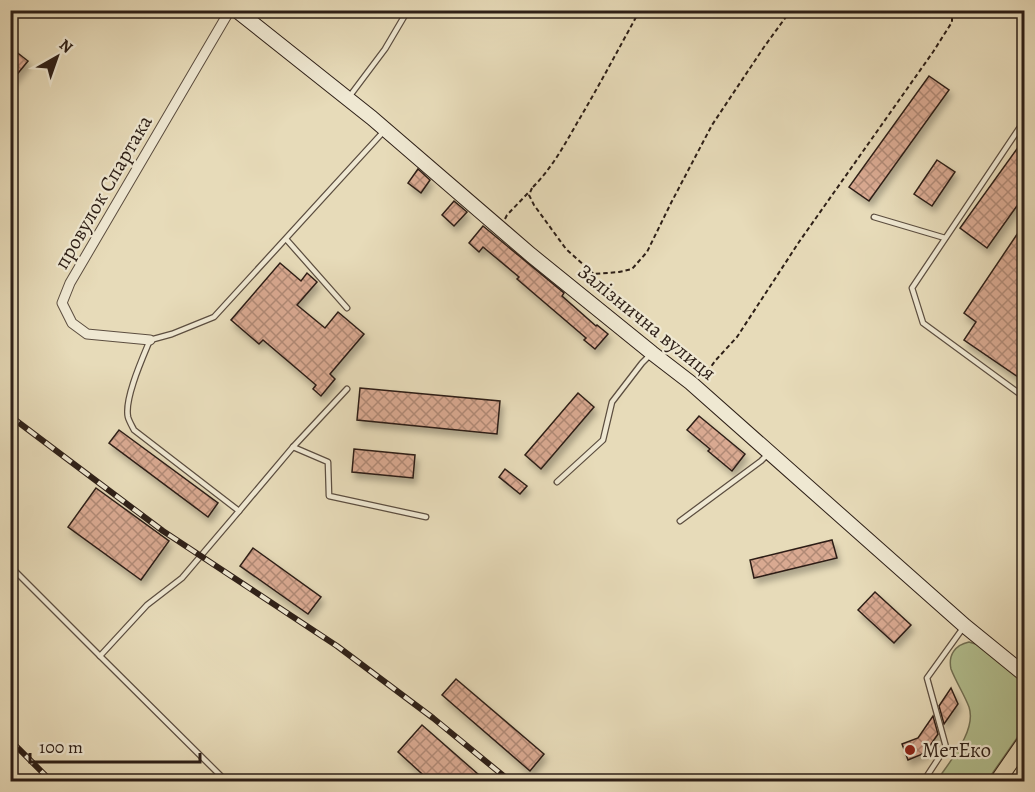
<svg xmlns="http://www.w3.org/2000/svg" width="1035" height="792" viewBox="0 0 1035 792" font-family="Alegreya,serif">
<style>
.grass{fill:#b3c191;stroke:#707054;stroke-width:1.5}
.building{fill:url(#building-cross-hatch);stroke:#2d1f17;stroke-width:1.5;filter:url(#shadow)}
.lines{fill:none;stroke-linecap:round;stroke-linejoin:round}
.lane-casing{stroke:#5c4e40;stroke-width:7}
.street-casing{stroke:#5c4e40;stroke-width:11}
.secondary-casing{stroke:#2d1f17;stroke-width:16}
.primary-casing{stroke:#2d1f17;stroke-width:17}
.path{stroke:#2d1f17;stroke-width:2;stroke-dasharray:4.5 3;stroke-linecap:butt}
.lane{stroke:#efe8d2;stroke-width:4.5}
.street{stroke:#efe8d2;stroke-width:9}
.secondary{stroke:#efe8d2;stroke-width:14}
.primary{stroke:#e7dbb9;stroke-width:15}
.rail-casing{stroke:#2d1f17;stroke-width:6}
.rail{stroke:#efe8d2;stroke-width:4;stroke-dasharray:11;stroke-linecap:butt}
.poi-dot{fill:#8f2418;stroke:#efe8d2;stroke-width:2}
.labels{text-anchor:middle;stroke-width:4.5;stroke-linejoin:round;paint-order:stroke}
.street-label{font-size:21px;fill:#2d1f17;stroke:#efe8d2}
.poi-label{font-size:21px;fill:#2d1f17;stroke:#efe8d2;text-anchor:start}
</style>
<defs>
<pattern id="building-cross-hatch" width="8" height="8" patternUnits="userSpaceOnUse" patternTransform="scale(1.5)"><rect width="8" height="8" fill="#d9a991"/><path d="M0 0l8 8M0 8l8-8" fill="none" stroke="#b08975"/></pattern>
<filter id="shadow"><feDropShadow dx="3" dy="5.5" stdDeviation="3" flood-color="#0004"/></filter>
</defs>
<rect width="100%" height="100%" fill="#e7dbb9"/>
<filter id="stains"><feTurbulence type="fractalNoise" baseFrequency=".00333" numOctaves="4"/><feColorMatrix values="0 0 0 0 .2 0 0 0 0 .09 0 0 0 0 .02 0 0 0 .5 -.17"/></filter>
<radialGradient id="worn" r=".72"><stop offset=".6" stop-color="#630" stop-opacity="0"/><stop offset="1" stop-color="#630" stop-opacity=".3"/></radialGradient>
<path class="grass" d="M969,642L982,646L1024,683V728L987,781L936,782C949,762 977,731 969,707C964,694 956,682 951,669C948,655 955,645 969,642Z"/>
<g class="building">
<path d="M10,47L28,61L10,83Z"/>
<path d="M929,76L949,90L869,201L849,187Z"/>
<path d="M1024,139V196L987,248L960,228Z"/>
<path d="M937,160L955,172L932,206L914,194Z"/>
<path d="M418,169L430,180L421,193L408,183Z"/>
<path d="M454,201L467,212L454,226L442,215Z"/>
<path d="M1024,224V381L964,340L976,322L964,313Z"/>
<path d="M483,226L564,293L562,296L596,326L597,325L608,334L595,349L584,340L586,338L517,279L519,277L483,247L479,252L469,243Z"/>
<path d="M280,263L301,281L307,273L317,282L297,305L325,328L338,312L364,334L330,374L335,379L321,396L313,389L316,385L263,340L259,344L231,320Z"/>
<path d="M360,388L500,401L497,434L357,420Z"/>
<path d="M578,393L594,407L541,469L525,455Z"/>
<path d="M699,416L745,454L732,471L708,451L710,449L687,430Z"/>
<path d="M119,430L218,503L208,517L109,443Z"/>
<path d="M354,449L415,455L413,478L352,472Z"/>
<path d="M505,469L527,486L520,494L499,477Z"/>
<path d="M96,488L169,541L141,580L68,527Z"/>
<path d="M832,540L837,558L754,578L750,560Z"/>
<path d="M253,548L321,597L308,614L240,566Z"/>
<path d="M875,592L911,625L894,643L858,610Z"/>
<path d="M456,679L544,754L530,771L442,695Z"/>
<path d="M951,688L958,704L944,724L939,706Z"/>
<path d="M933,716L938,734L925,753L908,760L902,744L918,738Z"/>
<path d="M422,725L487,782H431L398,752Z"/>
</g>
<g class="lines">
<defs>
<g id="lane">
<path d="M349,97L385,49L408,10"/>
<path d="M1024,121L912,288L923,323L1024,397"/>
<path d="M874,217L945,238"/>
<path d="M286,239L347,308"/>
<path d="M293,447L328,462L329,496L426,517"/>
<path d="M557,482L603,440L612,402L642,363L650,355"/>
<path d="M239,511L293,447L347,389"/>
<path d="M680,521L761,461L767,455"/>
<path d="M10,566L100,656"/>
<path d="M227,782L100,656L147,605L182,578L239,511L134,430C132,426 129,421 128,417C124,399 143,357 150,340L172,334L214,317L385,130"/>
<path d="M923,782L946,747L927,678L963,628"/>
</g>
<path id="street" d="M150,340L87,334L72,323L62,303L70,283L230,10"/>
<path id="secondary" d="M236,10L372,118L531,255L652,353L691,383L965,626L1024,674"/>
<path id="primary" d="M997,782L1024,743"/>
</defs>
<use href="#lane" class="lane-casing"/>
<use href="#street" class="street-casing"/>
<use href="#secondary" class="secondary-casing"/>
<use href="#primary" class="primary-casing"/>
<g class="path">
<path d="M533,187C551,169 564,146 577,123C599,86 619,48 640,10"/>
<path d="M532,188L529,195L534,205L566,249L594,274L619,272L632,269L647,252L671,203L712,125L764,47L791,10"/>
<path d="M505,219L507,215L529,192"/>
<path d="M703,378L715,361L737,337L799,242L933,52L952,22V12L950,10"/>
</g>
<use href="#lane" class="lane"/>
<use href="#street" class="street"/>
<use href="#secondary" class="secondary"/>
<use href="#primary" class="primary"/>
<defs>
<g id="rail">
<path d="M10,416L163,531L337,646L433,718L511,782"/>
<path d="M10,740L52,782"/>
</g>
</defs>
<use href="#rail" class="rail-casing"/>
<use href="#rail" class="rail"/>
</g>
<circle class="poi-dot" cx="910" cy="750" r="6"/>
<g class="labels">
<g class="street-label">
<text transform="translate(103 192) rotate(-60)" y="7">провулок Спартака</text>
<text transform="translate(647 322) rotate(39)" y="7">Залізнична вулиця</text>
</g>
<g class="poi-label">
<text x="922" y="757">МетЕко</text>
</g>
</g>
<rect width="1035" height="792" fill="none" stroke="#e7dbb9" stroke-width="36"/>
<rect x="12" y="12" width="1011" height="768" fill="none" stroke="#2d1f17" stroke-width="3"/>
<rect x="18" y="18" width="999" height="756" fill="none" stroke="#2d1f17" stroke-width="1.5"/>
<g transform="translate(57 57) rotate(40)" stroke="#efe8d2" stroke-width="4.5" paint-order="stroke">
<path d="M0-4.5L10 22L0 15L-10 22Z" fill="#2d1f17"/>
<text y="-9" font-size="16" font-weight="bold" text-anchor="middle" fill="#2d1f17">N</text>
</g>
<path d="M30 753v9h170v-9" fill="none" stroke="#2d1f17" stroke-width="3"/>
<text x="39" y="753" font-size="18" fill="#2d1f17" stroke="#efe8d2" stroke-width="4.5" paint-order="stroke">100 m</text>
<rect width="100%" height="100%" filter="url(#stains)"/>
<rect width="100%" height="100%" fill="url(#worn)"/>
</svg>
